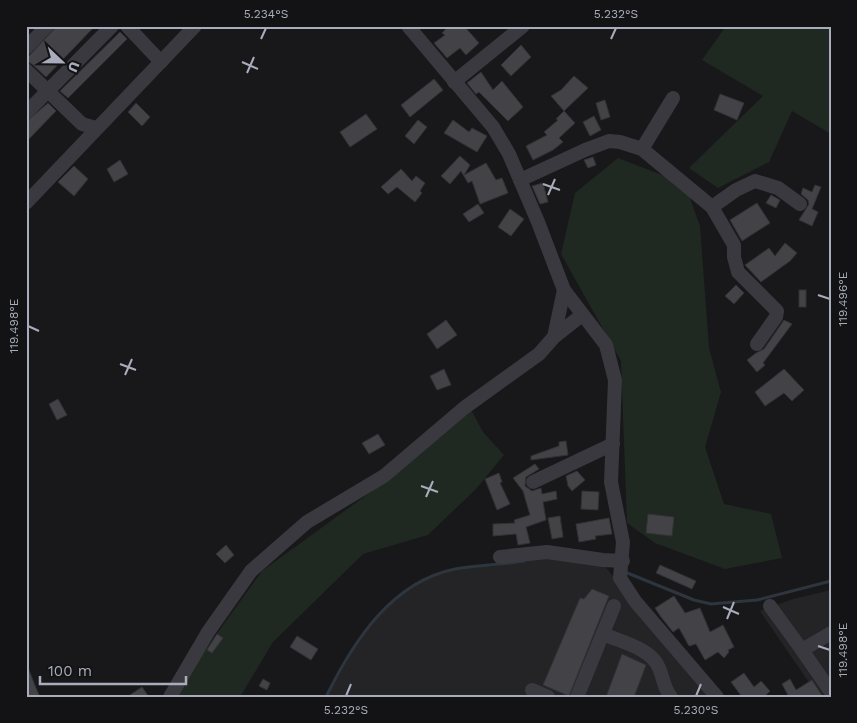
<svg xmlns="http://www.w3.org/2000/svg" width="857" height="723" viewBox="0 0 857 723" font-family="'Work Sans',sans-serif">
<style>
.built{fill:#242427}
.green{fill:#1f2921}
.lines{fill:none;stroke-linecap:round;stroke-linejoin:round}
.stream{stroke:#2d353f;stroke-width:3}
.building{fill:#424247;stroke:#323236}
.minor{stroke:#39393f;stroke-width:14}
.ticks{fill:none;stroke:#a9adbb;stroke-width:2}
.neatline{fill:none;stroke:#a9adbb;stroke-width:2}
.ticks-label{font-size:12px;text-anchor:middle;fill:#a9adbb}
</style>
<rect width="100%" height="100%" fill="#18181a"/>
<g class="built">
<path d="M548,557L604,565L711,697H326L365,631L390,602L416,582L455,569L497,566Z"/>
<path d="M831,590V697H819L760,611L793,599Z"/>
</g>
<g class="green">
<path d="M726,26H831V134L792,111L769,162L718,188L689,168L763,96L702,60Z"/>
<path d="M618,158L685,184L700,226L709,348L721,392L705,447L724,504L771,514L782,558L725,569L655,543L627,523L621,361L561,254L575,193Z"/>
<path d="M469,406L483,432L504,455L476,489L428,535L363,554L273,642L240,697H178L195,664L262,571L390,478Z"/>
</g>
<g class="lines">
<g class="stream">
<path d="M625,572L694,600L711,604L757,600L831,581"/>
<path d="M326,697C353,642 391,582 455,569C477,565 501,565 524,561"/>
</g>
</g>
<g class="building">
<path d="M57,26H95L46,77L32,64L26,61V59Z"/>
<path d="M449,26H464L479,43L466,55L460,48L447,58L434,43L445,35L442,33Z"/>
<path d="M120,32L127,39L68,98L60,91Z"/>
<path d="M521,45L531,57L511,76L501,65Z"/>
<path d="M481,72L493,90L502,81L523,107L508,121L479,92L476,94L467,83Z"/>
<path d="M574,76L588,88L564,111L551,96L561,90Z"/>
<path d="M434,79L443,90L410,117L401,105Z"/>
<path d="M720,94L744,103L737,120L714,110Z"/>
<path d="M605,100L610,117L601,120L596,103Z"/>
<path d="M48,103L56,111L26,142V122Z"/>
<path d="M136,103L150,117L142,126L128,112Z"/>
<path d="M564,111L575,123L559,138L563,142L553,150L533,160L526,146L547,135L544,132L558,120L556,119Z"/>
<path d="M366,114L377,129L350,147L340,132Z"/>
<path d="M594,116L601,130L590,136L583,122Z"/>
<path d="M418,120L427,127L414,144L405,136Z"/>
<path d="M453,120L469,132L472,128L487,136L477,152L444,133Z"/>
<path d="M460,156L470,165L464,175L486,163L496,180L502,178L508,193L480,204L472,181L468,183L461,171L450,184L441,176Z"/>
<path d="M593,157L596,165L588,168L584,160Z"/>
<path d="M120,160L128,174L114,182L107,169Z"/>
<path d="M74,166L88,179L74,196L58,182Z"/>
<path d="M401,169L412,181L416,176L425,183L420,191L422,193L415,202L397,187L388,194L381,187Z"/>
<path d="M543,183L548,202L540,204L532,186Z"/>
<path d="M815,185L821,187L812,209L818,212L812,226L799,220L809,204L808,200L801,194L803,188L812,192Z"/>
<path d="M771,195L780,200L776,208L766,203Z"/>
<path d="M757,203L770,223L742,241L730,220Z"/>
<path d="M478,204L484,213L469,222L463,214Z"/>
<path d="M510,209L524,219L511,236L498,227Z"/>
<path d="M785,243L797,253L790,261L761,282L745,265L769,248L775,256Z"/>
<path d="M736,285L744,293L734,304L725,296Z"/>
<rect x="799" y="290" width="7" height="17"/>
<path d="M446,320L457,335L437,349L427,334Z"/>
<path d="M784,320L792,324L763,363L765,365L757,372L747,360L756,353L764,349Z"/>
<path d="M444,369L451,385L437,390L430,376Z"/>
<path d="M784,369L804,390L792,401L784,393L765,406L755,392Z"/>
<path d="M58,399L67,415L57,420L49,404Z"/>
<path d="M378,434L385,445L369,454L362,443Z"/>
<path d="M566,441L568,455L531,460V456L559,446V442Z"/>
<path d="M535,464L539,469L526,477L525,486L532,491L541,488L542,494L556,491L557,499L543,502L546,520L526,527L530,543L518,545L516,534L493,536V524L515,523L514,520L530,515L523,491L513,478Z"/>
<path d="M577,471L585,480L572,491L568,486L566,476Z"/>
<path d="M499,473L502,482L500,483L510,504L497,510L485,479Z"/>
<path d="M582,491L599,492L598,510L581,509Z"/>
<path d="M648,514L674,517L672,536L646,533Z"/>
<path d="M560,516L563,537L552,539L548,518Z"/>
<path d="M609,518L612,534L595,536L596,539L579,542L576,524Z"/>
<path d="M226,545L234,555L225,563L216,554Z"/>
<path d="M660,565L696,581L692,589L656,573Z"/>
<path d="M592,589L609,596L569,696L543,685L580,598L584,599Z"/>
<path d="M674,596L685,613L700,608L710,632L723,625L734,647L728,650L729,652L724,658L718,652L705,660L696,644L689,646L679,628L673,632L661,617L655,608Z"/>
<path d="M217,634L223,638L212,653L207,650Z"/>
<path d="M297,636L318,649L311,660L290,647Z"/>
<path d="M622,654L646,665L634,697H606Z"/>
<path d="M27,665L36,688L40,697H26Z"/>
<path d="M744,673L754,687L761,681L770,691L764,697H742L731,682Z"/>
<path d="M263,679L270,683L267,690L259,686Z"/>
<path d="M790,679L796,690L812,680L823,697H785L788,695L782,684Z"/>
<path d="M142,687L149,697H127Z"/>
</g>
<g class="lines">
<g class="minor">
<path d="M127,26L161,62"/>
<path d="M408,26L493,127L509,154L538,222L564,290L606,345L615,380L611,482L623,542L620,578L635,601L717,697"/>
<path d="M26,48L47,26"/>
<path d="M26,70L82,124L96,128"/>
<path d="M454,82L523,26"/>
<path d="M26,113L112,26"/>
<path d="M642,149L673,98"/>
<path d="M520,180L585,150L609,141L620,142L642,149L712,207L734,245V257L738,272L777,311L776,317L757,344"/>
<path d="M26,203L195,26"/>
<path d="M712,207L736,190L755,181L778,188L800,204"/>
<path d="M554,337L564,290"/>
<path d="M533,482L613,444"/>
<path d="M500,557L547,552L603,560L623,561"/>
<path d="M770,606L802,650"/>
<path d="M831,633L802,650L831,692"/>
<path d="M603,634C621,642 651,648 659,668C663,677 664,689 671,697"/>
<path d="M532,690L548,697"/>
<path d="M170,697L208,632L251,571L307,522L384,476L464,408L539,354L554,337L582,315"/>
<path d="M577,697L614,606"/>
</g>
</g>
<path class="ticks" d="M261,39L266,28M611,39L616,28M242,62L258,69M247,73L254,57M543,184L560,190M548,195L555,179M818,295L830,299M28,326L39,331M120,364L136,370M125,375L132,359M421,486L438,492M426,497L433,481M723,607L739,614M727,619L734,602M818,646L830,650M346,696L351,684M696,696L701,684"/>
<rect width="857" height="723" fill="none" stroke="#131315" stroke-width="55"/>
<g transform="translate(62 62) rotate(112)" stroke="#131315" stroke-width="4" paint-order="stroke">
<path d="M0-4L9 19L0 12L-9 19Z" fill="#a9adbb"/>
<text y="-8" font-size="14" font-weight="bold" text-anchor="middle" fill="#a9adbb">U</text>
</g>
<path d="M40 676v8h146v-8" fill="none" stroke="#a9adbb" stroke-width="2.5"/>
<text x="48" y="676" font-size="15" fill="#a9adbb" stroke="#131315" stroke-width="4" paint-order="stroke">100 m</text>
<rect x="28" y="28" width="802" height="668" class="neatline"/>
<g class="ticks-label">
<text x="266" y="18">5.234°S</text>
<text x="616" y="18">5.232°S</text>
<text transform="translate(843 299) rotate(-90)" y="4">119.496°E</text>
<text transform="translate(14 326) rotate(-90)" y="4">119.498°E</text>
<text transform="translate(843 650) rotate(-90)" y="4">119.498°E</text>
<text x="346" y="714">5.232°S</text>
<text x="696" y="714">5.230°S</text>
</g>
</svg>
